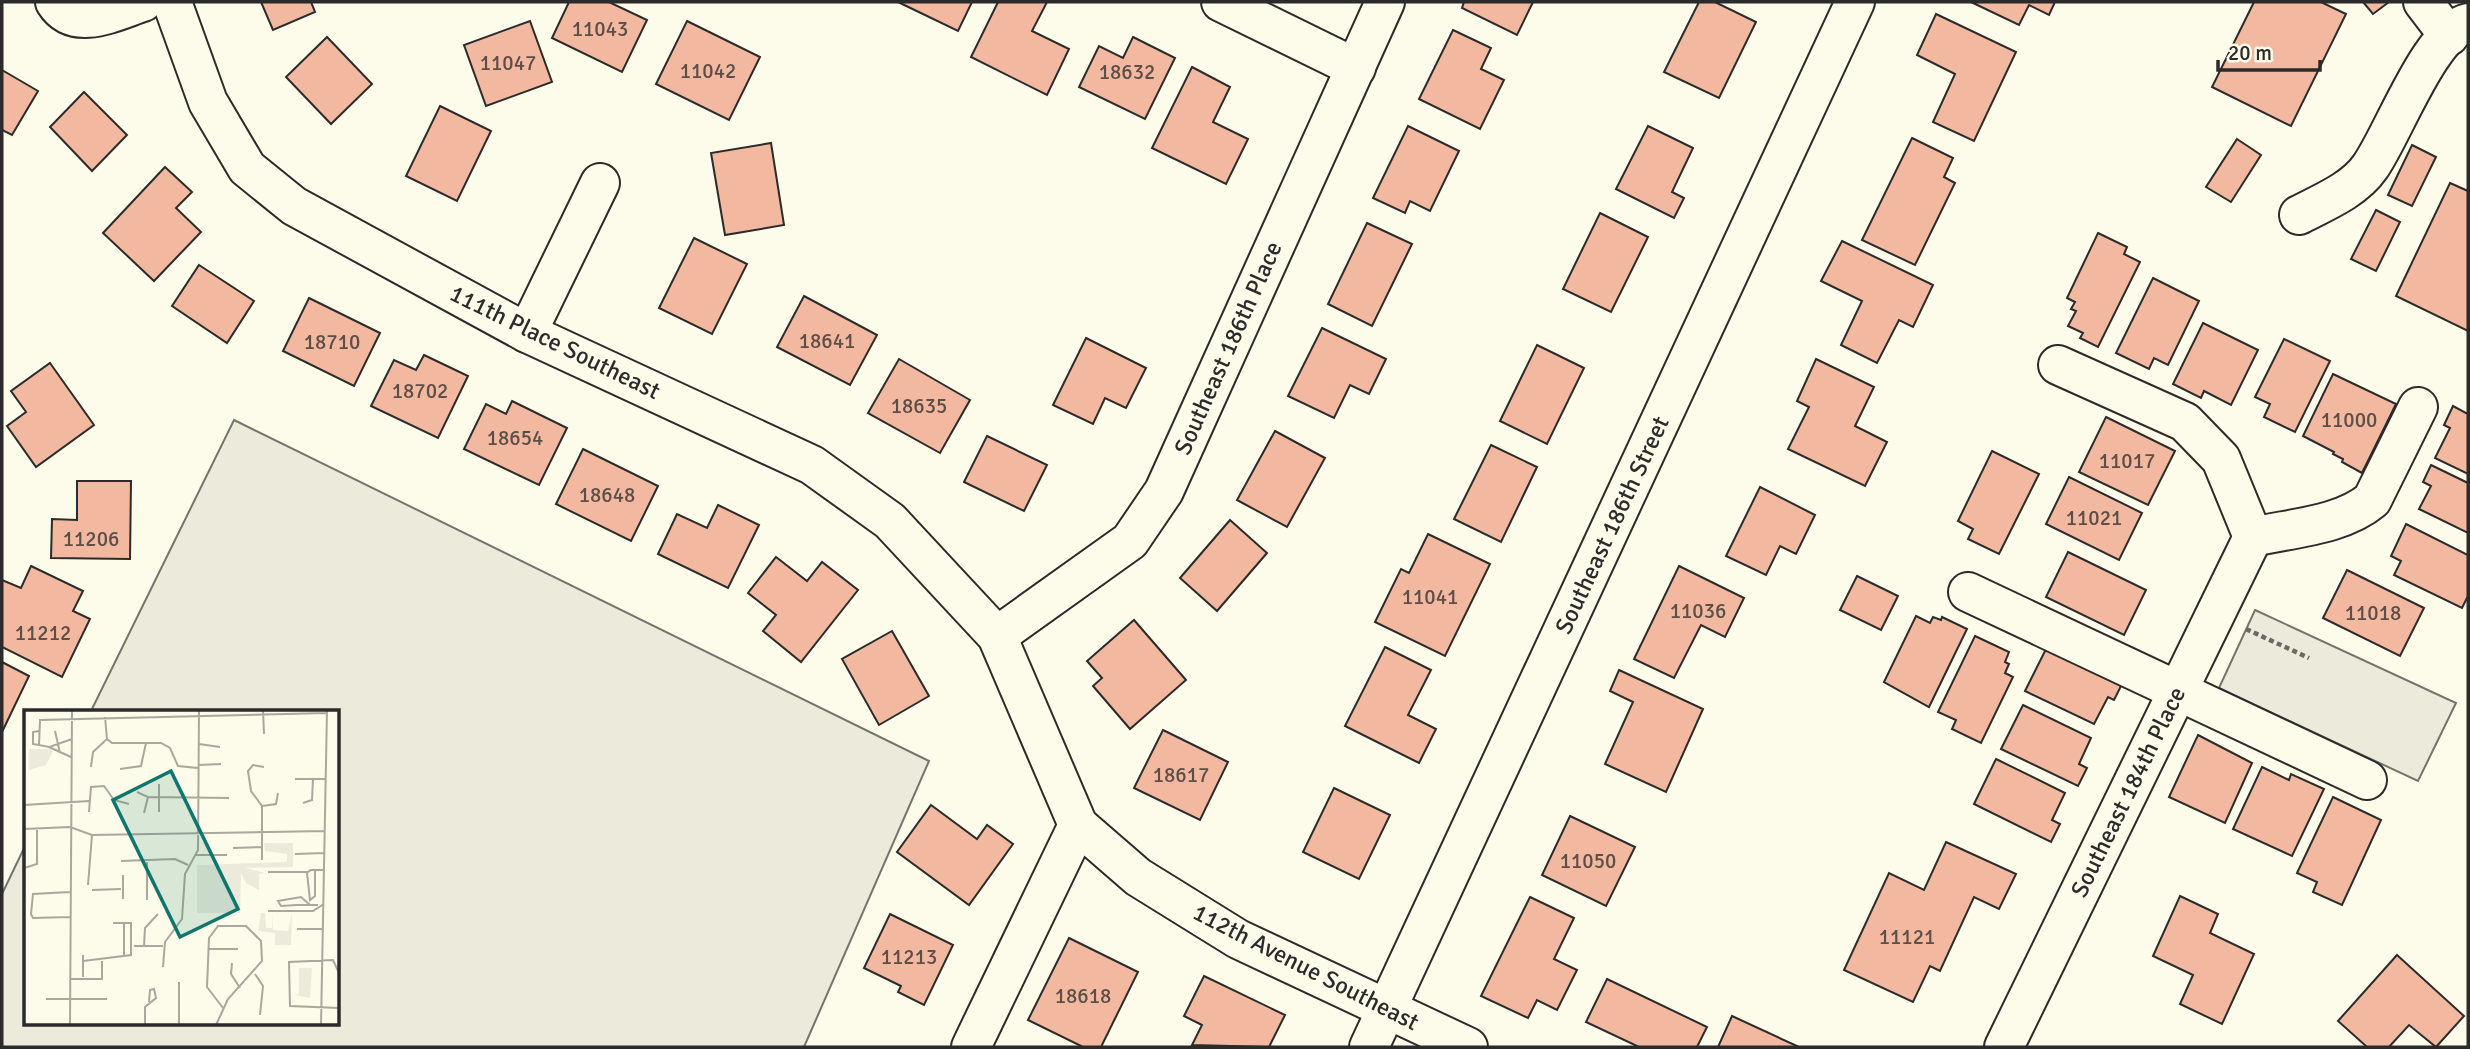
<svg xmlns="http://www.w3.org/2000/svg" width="2470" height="1049" viewBox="0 0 2470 1049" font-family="Signika,sans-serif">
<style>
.green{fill:#ecebdb;stroke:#74746e;stroke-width:2}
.building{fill:#f2b8a0;stroke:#2b2b2b;stroke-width:2}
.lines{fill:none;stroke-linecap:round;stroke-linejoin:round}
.minor-casing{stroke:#2b2b2b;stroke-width:42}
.path{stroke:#6a6964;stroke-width:4.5;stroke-dasharray:5 3.5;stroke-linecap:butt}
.minor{stroke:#fdfbea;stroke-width:38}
.labels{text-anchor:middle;stroke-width:5;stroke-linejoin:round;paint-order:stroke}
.number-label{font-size:21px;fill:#5d4e48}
.street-label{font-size:24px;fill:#2b2b2b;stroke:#fdfbea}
.inset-road{fill:none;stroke:#a9a89e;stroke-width:2}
.view{fill:#0f766e;fill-opacity:0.15;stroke:#0f766e;stroke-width:3.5}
.inset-edge{fill:none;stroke:#2b2b2b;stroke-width:3.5}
</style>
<rect width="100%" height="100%" fill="#fdfbea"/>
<g class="green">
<path d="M234,420L929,761L804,1047H2V894L26,844V1023H338V711H91Z"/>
<path d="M2255,610L2456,703L2418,781L2219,688Z"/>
</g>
<g class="building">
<path d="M261,2H311L315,12L273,30Z"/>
<path d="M569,2H609L647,20L622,72L552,38Z"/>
<path d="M898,2H972L958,31Z"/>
<path d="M998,2H1047L1032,31L1069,49L1047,95L971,57Z"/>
<path d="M1464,2H1533L1517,35L1462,8Z"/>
<path d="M1699,2H1715L1756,22L1719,98L1664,72Z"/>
<path d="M1971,2H2055L2049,15L2029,5L2019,25Z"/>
<path d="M2254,2H2321L2346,14L2291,126L2212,87Z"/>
<path d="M2363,2H2389L2373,14Z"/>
<path d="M1936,14L2016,52L1974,141L1933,122L1955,74L1917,55Z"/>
<path d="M530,21L552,82L486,106L464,45Z"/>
<path d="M687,21L760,57L729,120L656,84Z"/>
<path d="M1453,30L1491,48L1481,69L1504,80L1480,129L1419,99Z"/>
<path d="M327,37L372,84L331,124L286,77Z"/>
<path d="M1133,37L1175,58L1145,119L1079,87L1099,46L1123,58Z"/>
<path d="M1192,67L1230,87L1213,122L1248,139L1226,184L1152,148Z"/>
<path d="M2,70L38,91L12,135L2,130Z"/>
<path d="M84,92L127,135L92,171L50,127Z"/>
<path d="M440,106L491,131L457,201L406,176Z"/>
<path d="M1408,126L1459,151L1430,211L1410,201L1405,213L1373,198Z"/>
<path d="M1648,126L1693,148L1672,192L1684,198L1674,218L1616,189Z"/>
<path d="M1912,138L1953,158L1944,177L1955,183L1915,265L1862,240Z"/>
<path d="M2237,139L2261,155L2231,202L2206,187Z"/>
<path d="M771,143L784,225L725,235L711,153Z"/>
<path d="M2412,145L2436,157L2412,206L2388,195Z"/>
<path d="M165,167L192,192L176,208L201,232L154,281L103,233Z"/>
<path d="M2450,183L2468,191V331L2396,296Z"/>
<path d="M2376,210L2400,222L2376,271L2351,259Z"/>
<path d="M1600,213L1648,237L1611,312L1563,289Z"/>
<path d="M1367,223L1412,244L1372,326L1328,304Z"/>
<path d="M2098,233L2127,247L2124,254L2140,262L2098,347L2080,338L2083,333L2068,326L2076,311L2071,309L2075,302L2067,298Z"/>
<path d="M694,238L747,264L712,334L659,308Z"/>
<path d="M1842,241L1933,285L1913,327L1899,320L1877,363L1841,345L1862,301L1821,281Z"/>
<path d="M199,265L254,301L227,343L172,306Z"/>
<path d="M2153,278L2199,301L2168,365L2154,358L2149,369L2116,353Z"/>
<path d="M804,296L877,335L850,385L777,347Z"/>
<path d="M309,298L380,333L354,386L283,351Z"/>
<path d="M2203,323L2258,350L2231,405L2204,391L2201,398L2173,384Z"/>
<path d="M1322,328L1386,359L1369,394L1350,385L1334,418L1288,396Z"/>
<path d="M1086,338L1146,368L1126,408L1105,398L1093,424L1053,405Z"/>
<path d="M2284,339L2330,361L2295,432L2264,417L2270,404L2255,397Z"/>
<path d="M1537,345L1584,368L1547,444L1500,421Z"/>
<path d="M424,355L468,376L438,438L371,406L394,360L416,370Z"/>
<path d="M899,359L970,400L940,453L868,413Z"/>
<path d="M1816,359L1874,387L1855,426L1887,442L1865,486L1788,449L1809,407L1797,401Z"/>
<path d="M50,363L94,425L36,467L7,426L26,412L11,391Z"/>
<path d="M2333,374L2396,404L2362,473L2342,462L2343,459L2333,454L2334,452L2303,436Z"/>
<path d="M512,401L567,428L539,485L464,449L486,404L506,414Z"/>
<path d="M2453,406L2468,414V474L2435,458L2450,428L2444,425Z"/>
<path d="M2106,417L2175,451L2148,505L2079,472Z"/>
<path d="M1275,431L1325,458L1287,527L1237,500Z"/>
<path d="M987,436L1047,465L1024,511L964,482Z"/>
<path d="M1491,445L1537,467L1501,542L1454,519Z"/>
<path d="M583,449L658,486L631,541L556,504Z"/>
<path d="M1992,451L2039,474L1999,554L1968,539L1973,529L1958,521Z"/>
<path d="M2431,465L2468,483V533L2419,509L2431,486L2423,482Z"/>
<path d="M2069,477L2142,513L2119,560L2046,524Z"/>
<path d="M77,481H131L130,559L51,558L52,519L77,520Z"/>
<path d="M1760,487L1815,515L1796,554L1780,546L1766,575L1726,556Z"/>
<path d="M718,505L759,525L728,588L658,554L677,514L707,528Z"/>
<path d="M1230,520L1267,553L1217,611L1180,578Z"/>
<path d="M2406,524L2468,555V596L2462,608L2394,575L2401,561L2391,556Z"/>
<path d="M1428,534L1490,564L1445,656L1375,622L1401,569L1409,573Z"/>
<path d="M2068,552L2146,590L2124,635L2046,597Z"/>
<path d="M776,557L807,581L822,562L858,590L801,662L763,631L776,615L748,593Z"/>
<path d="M31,566L83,591L73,611L90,619L62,677L2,647V580L21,588Z"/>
<path d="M1679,566L1744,598L1725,637L1701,625L1674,678L1634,659Z"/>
<path d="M2347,570L2424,608L2400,656L2323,618Z"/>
<path d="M1857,576L1898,596L1881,630L1840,610Z"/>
<path d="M1916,616L1930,623L1933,617L1941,620L1942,617L1967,629L1929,707L1884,682Z"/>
<path d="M1134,620L1186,680L1130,729L1093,686L1102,678L1087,661Z"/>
<path d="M892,631L929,696L879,725L842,659Z"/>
<path d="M1975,636L2009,652L2005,662L2009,664L2005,673L2013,677L1981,743L1952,729L1956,720L1938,712Z"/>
<path d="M1385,647L1431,670L1408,715L1436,729L1419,763L1345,726Z"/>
<path d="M2047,647L2122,684L2114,700L2108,697L2094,724L2025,691Z"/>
<path d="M2,662L29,676L2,732Z"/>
<path d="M1619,670L1703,709L1666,792L1605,764L1633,702L1610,691Z"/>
<path d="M2023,705L2091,738L2079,764L2087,768L2078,786L2001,749Z"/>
<path d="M1163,730L1228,762L1200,820L1134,788Z"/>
<path d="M2198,735L2252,763L2225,823L2169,797Z"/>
<path d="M1996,759L2065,793L2052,820L2060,824L2051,842L1974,804Z"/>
<path d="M2262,767L2289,780L2291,774L2324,789L2292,856L2233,829Z"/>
<path d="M1334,788L1390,815L1359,879L1303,852Z"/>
<path d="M2333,797L2381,820L2342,905L2313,892L2317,882L2297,873Z"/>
<path d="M931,805L977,839L987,825L1013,844L969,905L897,852Z"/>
<path d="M1570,816L1635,847L1606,906L1542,875Z"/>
<path d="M1946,842L2016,874L1999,909L1974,897L1940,971L1930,966L1913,1002L1844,970L1889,873L1924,890Z"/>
<path d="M2180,896L2218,914L2210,933L2254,954L2222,1024L2180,1004L2193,975L2153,956Z"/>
<path d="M1530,897L1574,918L1554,959L1577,970L1557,1010L1537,1000L1528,1018L1481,996Z"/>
<path d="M890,914L953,945L924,1005L898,992L901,986L864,968Z"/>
<path d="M1069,938L1138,972L1101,1047H1083L1028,1020Z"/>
<path d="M2397,955L2464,1016L2436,1047L2409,1025L2389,1047H2367L2338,1021Z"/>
<path d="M1204,976L1285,1015L1269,1047L1192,1045L1202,1025L1184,1016Z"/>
<path d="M1607,979L1707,1027L1697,1047H1639L1586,1022Z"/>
<path d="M1732,1016L1799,1047H1718Z"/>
</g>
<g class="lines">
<defs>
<g id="minor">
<path d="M55,2C75,33 115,11 143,2"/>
<path d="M172,2L208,102L247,168L294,206L527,333L812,465L890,521L997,636L1078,825L1138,877L1238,939L1468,1047"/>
<path d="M1221,2L1356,68"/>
<path d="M2423,2L2449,36"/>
<path d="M2299,215C2324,202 2354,190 2370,167C2393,135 2430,31 2468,23"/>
<path d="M527,333L600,183"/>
<path d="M2058,365L2185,422L2221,459L2253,537C2291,528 2341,526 2372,500L2418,407"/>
<path d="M1968,592L2367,780"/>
<path d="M997,636L1130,541L1164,491L1385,2"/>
<path d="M971,1047L1078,825"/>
<path d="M1369,1047L1855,2"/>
<path d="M2004,1047L2253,537"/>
</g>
</defs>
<use href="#minor" class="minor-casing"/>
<path class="path" d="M2246,629L2309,658"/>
<use href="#minor" class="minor"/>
</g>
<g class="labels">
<g class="number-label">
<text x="600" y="36">11043</text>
<text x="508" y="70">11047</text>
<text x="708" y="78">11042</text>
<text x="1127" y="79">18632</text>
<text x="827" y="348">18641</text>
<text x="332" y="349">18710</text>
<text x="420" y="398">18702</text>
<text x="919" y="413">18635</text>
<text x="2349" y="427">11000</text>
<text x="515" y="445">18654</text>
<text x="2127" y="468">11017</text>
<text x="607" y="502">18648</text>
<text x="2094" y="525">11021</text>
<text x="91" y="546">11206</text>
<text x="1430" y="604">11041</text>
<text x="1698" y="618">11036</text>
<text x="2373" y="620">11018</text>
<text x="43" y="640">11212</text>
<text x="1181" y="782">18617</text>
<text x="1588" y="868">11050</text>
<text x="1907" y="944">11121</text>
<text x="909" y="964">11213</text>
<text x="1083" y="1003">18618</text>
</g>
<g class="street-label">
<text transform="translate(555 342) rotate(26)" y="8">111th Place Southeast</text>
<text transform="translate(1228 348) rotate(-66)" y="8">Southeast 186th Place</text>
<text transform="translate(1612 525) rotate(-65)" y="8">Southeast 186th Street</text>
<text transform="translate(2128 792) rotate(-64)" y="8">Southeast 184th Place</text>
<text transform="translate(1306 967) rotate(27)" y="8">112th Avenue Southeast</text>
</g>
</g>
<g transform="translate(24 710)">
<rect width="315" height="315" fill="#fdfbea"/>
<path d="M5,39H26L29,41L22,55L5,60ZM240,133H269V157L221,158L241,163L235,164V180L222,173L217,163L216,203H173V155L263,152V144L241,141ZM248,202L249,220L264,221L268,203L267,235H251V223L234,221L237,203H241L242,218H248ZM275,258H288L286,288L271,285L275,284Z" fill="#ecebdb"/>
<path class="inset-road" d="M239,0L240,24M81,7L83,29M31,21L36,43M83,29L88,33H137L146,38L154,56L174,58M175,34L196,37M15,35L9,34V22L15,21M25,37L15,35L16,10L303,3M47,47L25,37L48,29M174,55L197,54M67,57L69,42L83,29M96,59L117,56L122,33M271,69H302M135,74V102M113,82L124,87L120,103M124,87L205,88M279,93L288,90L289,69M0,95L65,91M238,96L252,94L254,83M65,102L67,77L80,76L90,90L105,94M0,119L46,117L68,125L301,121M209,138L238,137M271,144L301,143M172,145H203M238,150V96L227,81L224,61L229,55L240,57M97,151L151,149L164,155M0,158L13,154V118M291,160V186L286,190L283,163L285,161L287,160H300M244,162H284M99,165V189M64,175L68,125M68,180L97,179M123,190V150M286,195L277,187L254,191L257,196L273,195H294M244,201H289L300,194M46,207L9,208L7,204L9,184L46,182M100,213V245M273,219H299M110,236H139M120,236L121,218L134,204M184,239H214M59,245V267M59,251L107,245V213H89M208,253L207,264L216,278M139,257L141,232L158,209L161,164L174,140L175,0M315,263L309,250L265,252L266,296L315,298M231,264L239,276L236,305M47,269H78V251M22,289H83M46,315L48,0M121,315V297L132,288L130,279L126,280L125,292M155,315V272M192,315L204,289L238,251L237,231L222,216H194L185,228L183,277L199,298M297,315L303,0"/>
<path class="view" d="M147,61L214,199L156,227L89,90Z"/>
<rect width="315" height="315" class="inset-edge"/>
</g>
<rect width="2470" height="1049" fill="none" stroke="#2b2b2b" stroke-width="7"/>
<path d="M2218 60v10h102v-10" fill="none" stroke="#2b2b2b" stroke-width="3.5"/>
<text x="2228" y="60" font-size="21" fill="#2b2b2b" stroke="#fdfbea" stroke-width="5" paint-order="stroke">20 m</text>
</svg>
